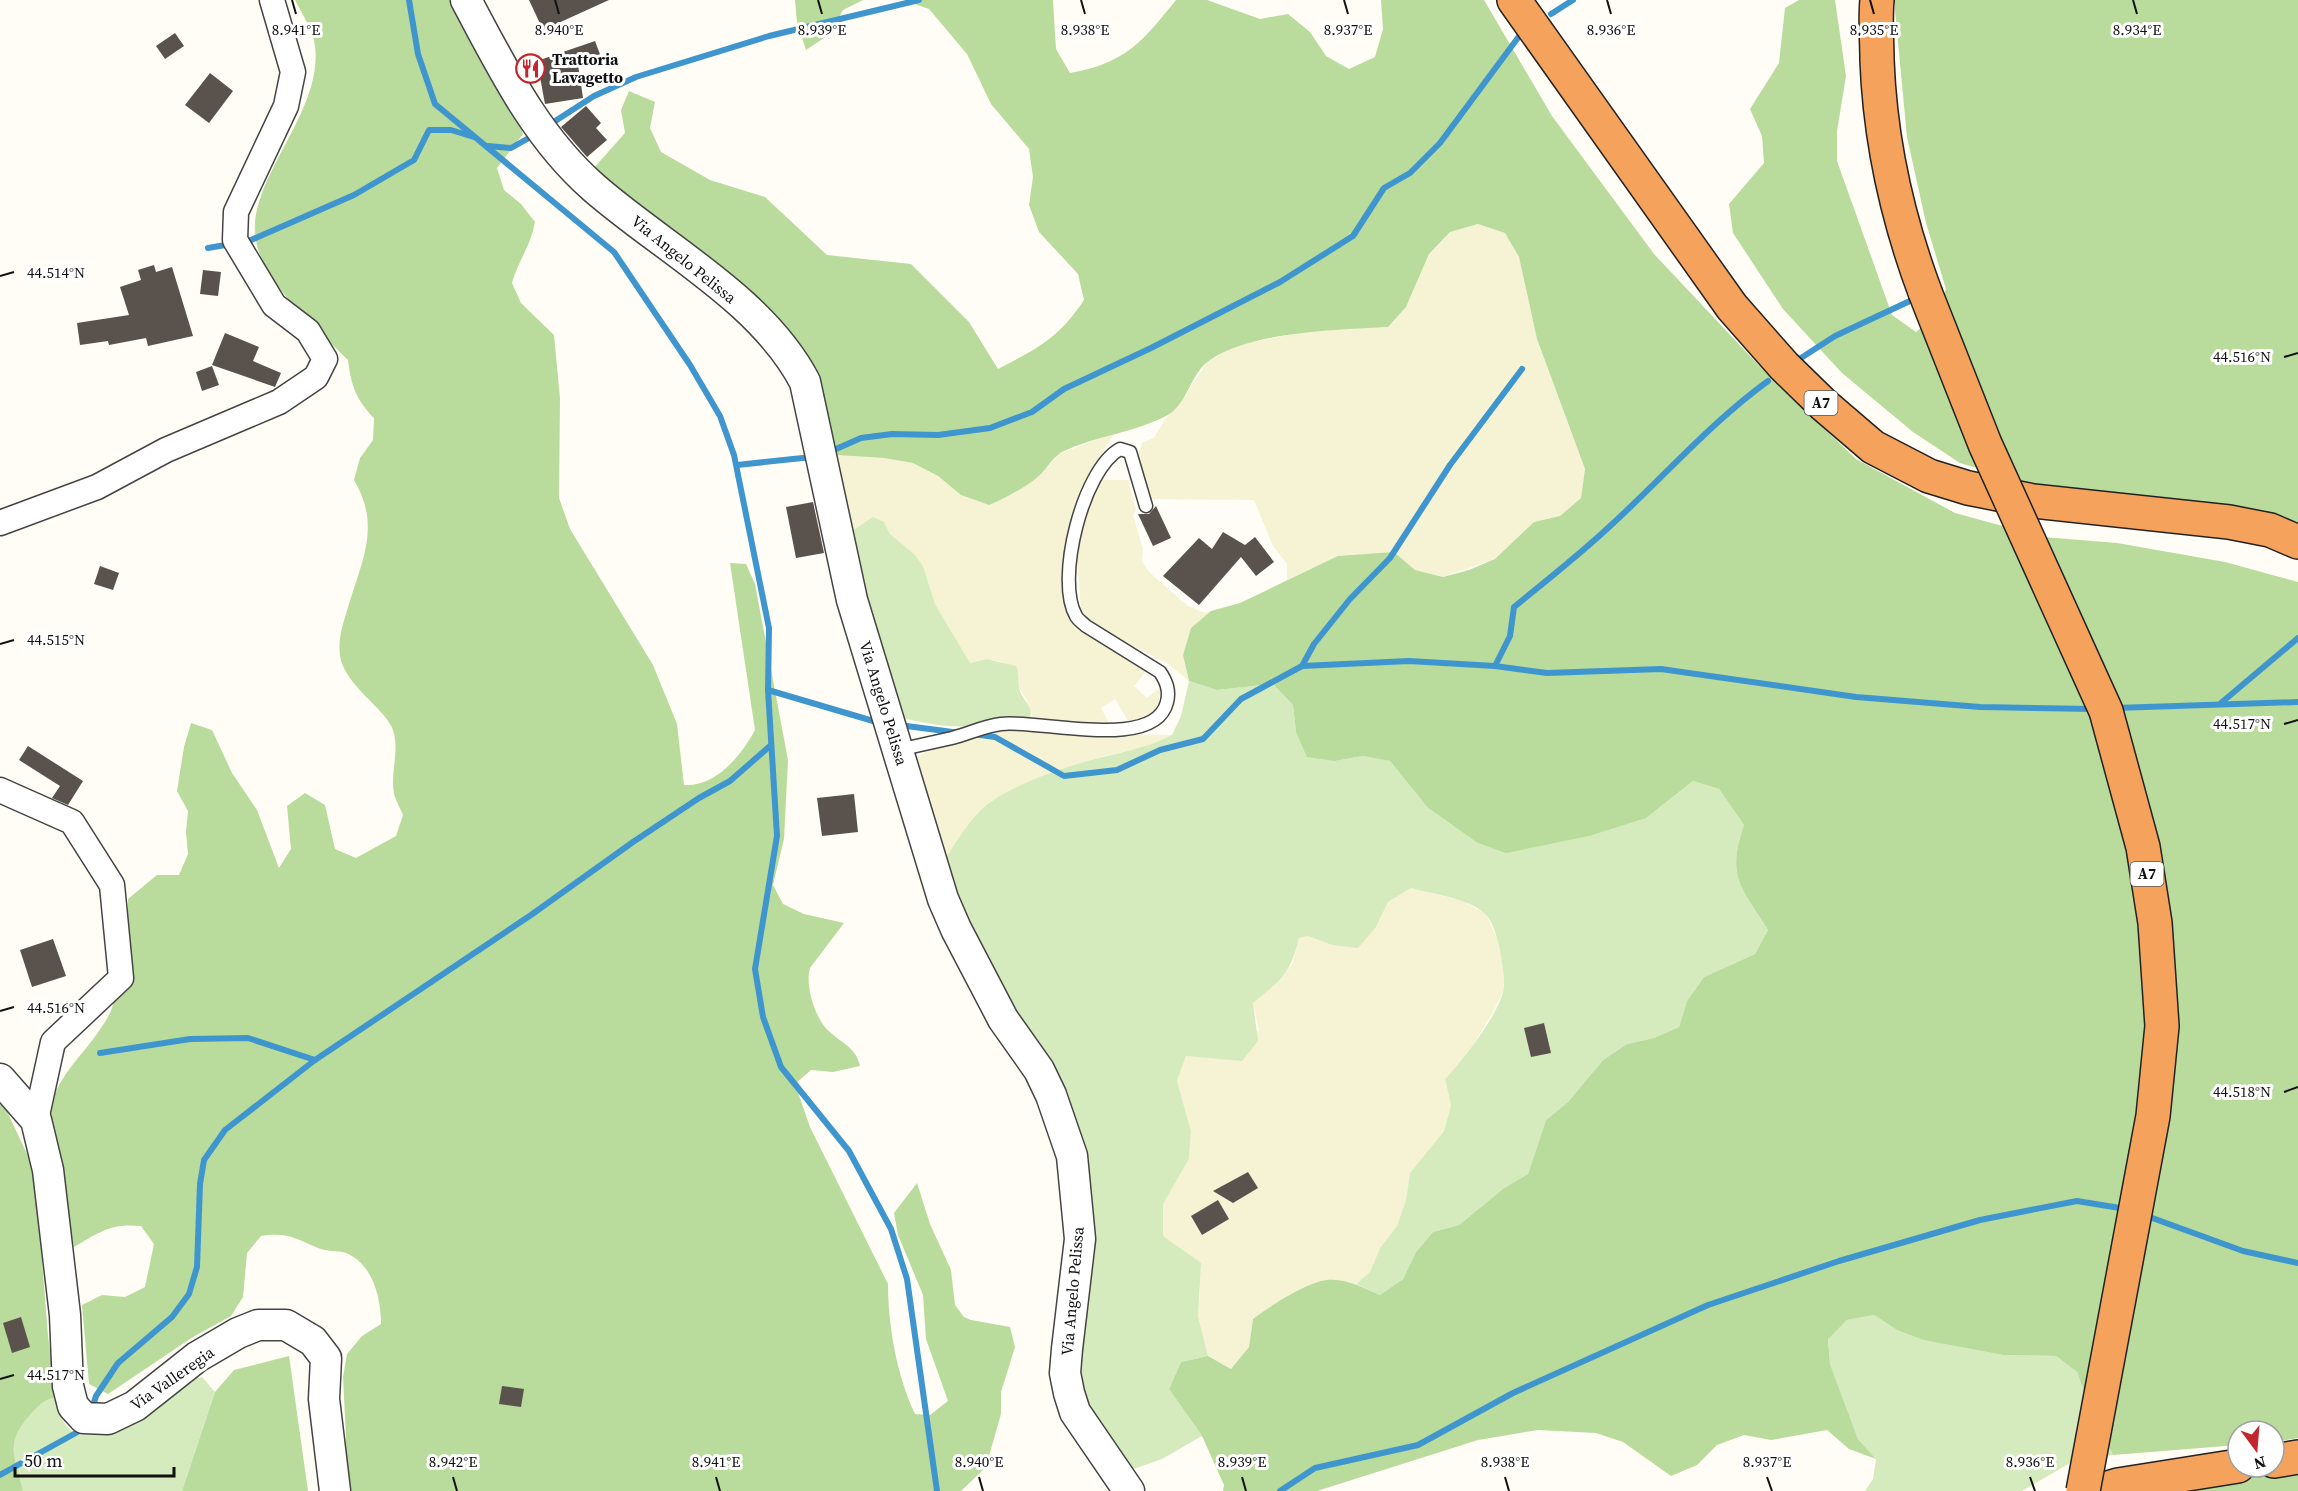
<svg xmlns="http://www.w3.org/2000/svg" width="2298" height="1491" viewBox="0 0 2298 1491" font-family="'Source Serif 4',serif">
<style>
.farmland{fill:#f6f3d4}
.green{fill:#d5ebbd}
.forest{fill:#b9dc9c}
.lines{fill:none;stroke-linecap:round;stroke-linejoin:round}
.stream{stroke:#3f96cf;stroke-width:6}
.building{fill:#5a524d}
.service-casing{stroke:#444;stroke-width:15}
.minor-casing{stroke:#444;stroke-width:27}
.tertiary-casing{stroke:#444;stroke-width:33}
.motorway-casing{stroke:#222;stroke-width:36}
.service{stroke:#fff;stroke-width:12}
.minor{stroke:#fff;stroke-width:24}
.tertiary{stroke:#fff;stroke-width:30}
.motorway{stroke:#f5a25d;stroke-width:33}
.motorway-bridge-casing{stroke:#222;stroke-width:36;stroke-linecap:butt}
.motorway-bridge{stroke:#f5a25d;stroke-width:33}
.ticks{fill:none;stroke:#111;stroke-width:2}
.labels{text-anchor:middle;stroke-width:6;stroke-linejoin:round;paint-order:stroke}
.shield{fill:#fff;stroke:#585858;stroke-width:1.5}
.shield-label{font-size:15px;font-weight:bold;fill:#111}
.poi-label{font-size:16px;font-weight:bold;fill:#111;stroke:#fff;text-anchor:start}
.street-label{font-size:16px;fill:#111;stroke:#fff}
.ticks-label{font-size:15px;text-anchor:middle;fill:#111;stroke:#fff;stroke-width:6;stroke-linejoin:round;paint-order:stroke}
</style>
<rect width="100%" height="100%" fill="#fffdf5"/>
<g class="farmland">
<path d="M1478,224L1505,233L1519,257L1537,339L1585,469L1581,498L1560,516L1534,522L1495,559L1443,577L1415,570L1394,552L1338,557L1287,580V564L1273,546L1254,500L1148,499L1136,459L1143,442L1154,438L1167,416L1179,405L1208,361L1241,344L1303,332L1388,327L1406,307L1429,254L1450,232Z"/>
<path d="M1114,433L1081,491L1071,523L1070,617L1075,626L1148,669L1134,686L1147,698L1161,687L1158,705L1153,715L1130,724L1115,699L1101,708L1110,725L1030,718L1032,714L1028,702L1003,662L987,659L970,664L935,604L923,566L890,534L884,522L849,533L836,455L884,458L913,463L938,476L961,495L989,505L1015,493L1040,475L1059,454Z"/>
<path d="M1102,480H1128L1136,510L1133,515L1143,549L1142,562L1150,573L1188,606L1205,613L1211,611L1191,629L1183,655L1189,681L1167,663L1116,638L1087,618L1081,610L1077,555L1088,510Z"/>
<path d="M1012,728L1103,734L1172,735L1151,746L1104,756L1037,779L991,801L973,821L943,862L912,760L926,752Z"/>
<path d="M1411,888L1463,901L1486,914L1497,938L1503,964L1504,990L1492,1014L1464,1060L1445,1079L1451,1105L1444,1131L1410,1173L1406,1200L1397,1226L1380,1248L1370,1272L1356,1284L1327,1280L1253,1319L1249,1347L1231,1369L1208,1356L1198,1316L1200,1289L1179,1248L1163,1237V1204L1189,1159L1191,1131L1177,1081L1186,1056L1215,1058L1259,1030L1253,1003L1273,986L1292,965L1299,938L1308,936L1332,945L1376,927L1388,902Z"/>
</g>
<g class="green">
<path d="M873,517L884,522L890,534L915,555L923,566L935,604L970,663L987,659L1016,666C1020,674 1017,682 1020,691C1023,702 1034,705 1030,718C1011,718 992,724 973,726C949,728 920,723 897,716L849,533Z"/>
<path d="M1189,681L1217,690L1273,684L1293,705L1296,732L1335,761L1363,756L1390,761L1428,808L1452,825L1646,818L1693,781L1719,789L1744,825C1726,878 1741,886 1768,930L1755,954L1704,977L1687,1001L1679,1027L1654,1038L1627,1044L1603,1060L1568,1102L1546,1120L1528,1174L1504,1188L1459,1225L1433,1232L1416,1252L1403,1279L1380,1295L1356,1284L1370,1272L1380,1248L1397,1226L1406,1200L1410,1173L1444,1131L1451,1105L1445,1079C1462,1062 1502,1010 1504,987C1504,973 1502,960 1499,946C1497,937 1492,919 1484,913C1465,897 1435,895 1411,888L1388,902L1376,927L1358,948L1332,945L1308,936L1299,938C1290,975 1281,980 1253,1003L1258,1041L1242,1061L1186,1056L1177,1081L1191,1131L1189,1159L1163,1204V1236L1201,1263L1198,1316L1208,1356L1181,1362L1169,1389L1202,1436L1162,1459L1125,1472L1077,1387L1090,1212L1007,1002L953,897L943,862C957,842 971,815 992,801C1020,782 1069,765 1103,757C1127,751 1149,747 1172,735L1181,716Z"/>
<path d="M1874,1315L1897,1330L1923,1340L2003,1355L2056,1356L2077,1372L2092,1413L2113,1455L2070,1463L2022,1491H1865L1873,1479L1876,1459L1858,1439L1830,1364L1828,1338L1847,1320Z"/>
<path d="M202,1377L215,1392L182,1491H23C15,1456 4,1445 30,1415C39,1405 43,1400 56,1397L64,1423L75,1435C95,1434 116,1434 133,1423C156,1408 174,1381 202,1377Z"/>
</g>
<g class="forest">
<path d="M295,0H455L511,100L523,134L497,168L504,190L521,204L535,222C530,248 519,259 512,283L521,303L554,335L560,398L559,498L570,529L653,665L677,724L684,785C716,787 741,756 755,730L730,563L746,564L755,584L788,760L784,839L773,885L783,904L804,914L844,923L810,968C805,984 814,1014 825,1027C837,1042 856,1045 860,1066L833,1072L811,1070L795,1084L810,1127L888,1284C888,1326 897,1376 915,1414L930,1415L948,1401L926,1339L923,1295L898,1235L894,1213L917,1183L930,1224L951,1270L955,1305L964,1317L971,1320L1010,1327L1015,1347L1001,1392V1414L989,1456L984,1469L961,1491H347L343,1482L346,1437L343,1377L347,1354L362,1336L381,1324C381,1298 373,1264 346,1253C337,1250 327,1252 318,1248C294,1238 288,1232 261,1236L247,1253L243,1297L231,1316L193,1337L108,1394L89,1384L82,1305L102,1295L125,1297L145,1287L154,1244L141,1226C111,1223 99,1232 74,1247L47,1119C57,1069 88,1055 110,1013C114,1005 115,994 117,986C124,954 128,932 128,899L157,875H179L188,854L186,832L188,811L177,791L184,747L191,723L212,730L232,773L257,810L279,868L291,849L287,806L305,793L325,805L335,849L356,858L396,836L403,815C400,808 396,801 394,794C390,772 400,751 393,730C386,709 345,686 340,656C338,640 342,626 347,611C361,562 382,527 354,480L360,458L373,440L374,418C356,400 351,385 348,360C315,327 277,296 259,252C235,188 324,118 315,46C313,30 302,14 295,0Z"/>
<path d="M795,0H863L843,10L830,34L806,50L797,22Z"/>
<path d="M903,0H1053L1056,49L1070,73C1126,63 1142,42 1176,0H1207L1260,19L1288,14L1310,32L1326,56L1349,69L1375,57L1383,29L1381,0H1484L1552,116L1654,254L1766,373L1856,459L1955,513L2043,537L2117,543L2225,562L2298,582V1438L2274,1442V1431H2238V1445L2113,1455L2092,1413L2077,1372L2056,1356L2003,1355L1923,1340L1897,1330L1874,1315L1847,1320L1828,1339L1830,1364L1858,1439L1876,1459L1849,1449L1827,1430L1771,1440L1744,1435L1717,1445L1697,1465L1671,1476L1623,1442L1596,1433L1538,1430L1478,1440L1317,1491H1223L1224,1485L1202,1436L1169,1389L1181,1362L1208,1356L1231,1369L1249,1347L1253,1319C1270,1306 1307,1282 1327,1280C1346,1278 1364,1288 1380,1295L1403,1279L1416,1252L1433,1232L1459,1225L1504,1188L1528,1174L1546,1120L1568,1102L1603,1060L1627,1044L1654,1038L1679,1027L1687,1001L1704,977L1755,954L1768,930C1741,886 1726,878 1744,825L1719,789L1693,781L1646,818L1589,836L1506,853L1478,843L1428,808L1390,761L1363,756L1335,761L1307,757L1296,732L1293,705L1273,684L1217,690L1189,681L1183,655L1191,628L1211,611L1240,603L1338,556L1394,552L1415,570L1443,577L1469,570L1495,559L1534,522L1560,516L1581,498L1585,469L1537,339L1519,257L1505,233L1478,224L1450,232L1429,254L1406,307L1388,327C1337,330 1253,331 1210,360C1190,373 1188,405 1166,416C1133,433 1095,436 1062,452C1053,457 1047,468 1040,475C1025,488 1007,497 989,505L961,495L938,476L913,463L884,458L836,455L818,376L796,340L592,170L625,133L621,110L629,91L655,102L650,128L661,152L710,180L765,197L827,255L911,264L969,322L998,369C1038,348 1058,339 1084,300L1078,274L1039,232L1029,205L1033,177L1029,149L991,104L967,54L929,9Z"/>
<path d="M1799,0H1835L1846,76L1837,131V161L1892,315L1916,332L1936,315L1946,289L1926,223L1907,137L1894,0H2298V523L2034,485L1960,463L1913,432L1842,373L1783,309L1733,233L1729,204L1764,163L1762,136L1750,109L1779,63L1785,8Z"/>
<path d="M0,1104L5,1107L35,1171L48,1336L56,1397C43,1400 39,1405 30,1415C4,1445 15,1456 23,1491H0Z"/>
<path d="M289,1356L308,1491H182L215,1392L234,1370Z"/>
<path d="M2298,1471V1491H2135L2215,1479Z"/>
</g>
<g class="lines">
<g class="stream">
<path d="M409,0L418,54L435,104L614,252L690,365L720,416L734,455L769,628L768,690L777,836L755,969L763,1017L781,1067L849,1151L891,1229L907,1279L937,1491"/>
<path d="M1551,14L1573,0"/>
<path d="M549,125L594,96L636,77L769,36L919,0"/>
<path d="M488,146L511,148L536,134"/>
<path d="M241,242L251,240L354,195L414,160L429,130H451L474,137"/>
<path d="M208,248L231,244"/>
<path d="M1801,358L1835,336L1912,300"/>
<path d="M827,453L861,438L892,434L938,435L990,428L1032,412L1064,389L1151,348L1280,282L1353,236L1384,188L1410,173L1440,143L1520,35"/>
<path d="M737,465L812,457"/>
<path d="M1302,666L1314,644L1350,599L1390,558L1450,465L1522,369"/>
<path d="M1495,666L1510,636L1514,607C1546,581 1579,555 1609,527C1663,478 1709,424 1768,381"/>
<path d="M768,690L880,723"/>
<path d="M2221,703L2298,638"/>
<path d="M2116,708L2298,702"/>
<path d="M899,725L960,733"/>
<path d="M973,734L995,737L1064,776L1117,770L1160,750L1203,739L1241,699L1302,666L1409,661L1495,666L1547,673L1661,669L1856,697L1980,707L2094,709"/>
<path d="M100,1053L190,1039L248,1038L315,1060"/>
<path d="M2144,1215L2243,1251L2298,1263"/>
<path d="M92,1409L96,1396L118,1363L172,1317L189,1294L197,1267L200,1184L204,1160L225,1130L315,1060L531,915L633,842L699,798L730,781L770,746"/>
<path d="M0,1475L83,1429"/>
<path d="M1280,1491L1315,1468L1418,1445L1513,1393L1708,1305L1839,1261L1980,1220L2077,1201L2126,1209"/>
</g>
</g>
<g class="building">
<path d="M529,0H609L543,30Z"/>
<path d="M175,33L184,46L165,59L156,46Z"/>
<path d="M595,41L601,57L578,65L583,98L545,104L537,61Z"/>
<path d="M210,73L233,91L209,123L185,105Z"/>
<path d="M586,106L601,123L596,128L607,140L587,157L561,127Z"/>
<path d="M154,265L156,272L172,267L193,336L148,346L146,338L109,345L108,341L80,345L77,323L129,315L120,287L141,280L138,270Z"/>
<path d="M203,270L221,272L218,296L200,294Z"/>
<path d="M225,333L259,347L253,361L281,373L275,387L212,365Z"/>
<path d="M212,366L219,385L202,391L196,372Z"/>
<path d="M813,502L824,553L796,558L786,507Z"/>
<path d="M1156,506L1171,538L1153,546L1138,514H1149Z"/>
<path d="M1223,532L1245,545L1255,537L1274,562L1256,576L1241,557L1199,605L1163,576L1199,538L1212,549Z"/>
<path d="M100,566L119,573L113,590L94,584Z"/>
<path d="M28,746L83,781L68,805L52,798L60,786L19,760Z"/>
<path d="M854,794L858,832L822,836L817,798Z"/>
<path d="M53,939L66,976L32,987L20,950Z"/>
<path d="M1544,1023L1551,1053L1531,1057L1524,1028Z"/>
<path d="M1248,1172L1258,1188L1233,1203L1213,1191Z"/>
<path d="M1218,1200L1229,1219L1202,1235L1191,1216Z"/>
<path d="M21,1317L30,1347L12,1353L3,1323Z"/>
<path d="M502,1386L524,1389L521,1407L499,1404Z"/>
</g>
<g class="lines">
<defs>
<path id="service" d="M898,750C916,746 934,742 952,738C968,734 984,726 1001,724C1039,719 1155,752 1167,702C1170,690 1166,681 1160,672L1086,626C1083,623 1078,620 1076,616C1055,580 1083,469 1120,449L1130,452L1146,506"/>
<g id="minor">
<path d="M0,523L97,487L166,450L279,402L316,377L325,359L308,331L274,305L235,240L236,212L286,106L293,72L272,0"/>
<path d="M0,790L72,822L112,885L121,978L53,1042L36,1120"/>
</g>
<g id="tertiary">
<path d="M466,0C502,67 535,136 593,187C661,247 762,299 805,382L852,600L943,899L956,929L1003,1019L1039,1070L1051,1095L1072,1156L1080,1239L1067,1349L1065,1373L1069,1393L1075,1412L1129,1491"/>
<path d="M0,1079L36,1120L48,1170L65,1315L68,1386L73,1406L84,1418L108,1419L135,1406L197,1357L238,1333L258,1325H286L313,1341L326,1358L324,1399L335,1491"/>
</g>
<g id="motorway">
<path d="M1514,0L1732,307L1784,366L1824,405L1873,447L1929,476L1968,488L2033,501L2229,522L2270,530L2298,542"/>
<path d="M1877,0C1875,20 1877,40 1877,60C1880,140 1897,217 1925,292"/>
<path d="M2274,1461L2298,1457"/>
<path d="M2098,1491L2118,1485L2238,1466"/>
</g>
</defs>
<use href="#service" class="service-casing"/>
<use href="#minor" class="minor-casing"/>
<use href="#tertiary" class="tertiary-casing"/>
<use href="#motorway" class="motorway-casing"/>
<use href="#service" class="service"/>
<use href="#minor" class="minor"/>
<use href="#tertiary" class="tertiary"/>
<use href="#motorway" class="motorway"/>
<defs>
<path id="motorway-bridge" d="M1925,292L1985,444L2106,711L2143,847L2155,923L2162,1026L2153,1116L2083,1491"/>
</defs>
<use href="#motorway-bridge" class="motorway-bridge-casing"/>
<use href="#motorway-bridge" class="motorway-bridge"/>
</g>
<path class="ticks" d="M292,0L296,14M555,0L559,14M818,0L822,14M1081,0L1085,14M1344,0L1348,14M1607,0L1611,14M1870,0L1874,14M2133,0L2137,14M0,276L14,272M2284,357L2298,353M0,644L14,640M2284,724L2298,720M0,1011L14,1007M2284,1092L2298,1087M0,1379L14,1375M453,1477L457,1491M716,1477L720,1491M979,1477L983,1491M1242,1477L1246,1491M1505,1477L1509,1491M1767,1477L1772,1491M2030,1477L2035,1491"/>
<defs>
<symbol id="restaurant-ring" viewBox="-11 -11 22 22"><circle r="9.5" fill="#fff" stroke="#c4262e" stroke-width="1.5"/><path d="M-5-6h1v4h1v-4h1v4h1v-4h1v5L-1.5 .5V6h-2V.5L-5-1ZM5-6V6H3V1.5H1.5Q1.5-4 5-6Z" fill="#c4262e"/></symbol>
</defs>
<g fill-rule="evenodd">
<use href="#restaurant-ring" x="514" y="52" width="33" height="33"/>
</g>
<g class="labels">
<g class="shield">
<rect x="1804.5" y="391" width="33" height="24" rx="4.5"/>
<rect x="2130.5" y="862" width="33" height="24" rx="4.5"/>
</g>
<g class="shield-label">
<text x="1821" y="408">A7</text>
<text x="2147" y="879">A7</text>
</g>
<g class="poi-label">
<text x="552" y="65">Trattoria<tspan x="552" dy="18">Lavagetto</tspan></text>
</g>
<g class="street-label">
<text transform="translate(684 259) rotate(39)" y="6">Via Angelo Pelissa</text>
<text transform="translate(884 703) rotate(73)" y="6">Via Angelo Pelissa</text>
<text transform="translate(1072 1291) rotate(-85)" y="6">Via Angelo Pelissa</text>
<text transform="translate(172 1378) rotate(-35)" y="6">Via Valleregia</text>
</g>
</g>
<g class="ticks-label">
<text x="296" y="35">8.941°E</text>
<text x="559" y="35">8.940°E</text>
<text x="822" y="35">8.939°E</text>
<text x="1085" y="35">8.938°E</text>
<text x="1348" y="35">8.937°E</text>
<text x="1611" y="35">8.936°E</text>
<text x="1874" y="35">8.935°E</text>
<text x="2137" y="35">8.934°E</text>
<text x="56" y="278">44.514°N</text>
<text x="2242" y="362">44.516°N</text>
<text x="56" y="645">44.515°N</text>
<text x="2242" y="729">44.517°N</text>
<text x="56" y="1013">44.516°N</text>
<text x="2242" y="1097">44.518°N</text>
<text x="56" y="1380">44.517°N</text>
<text x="453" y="1467">8.942°E</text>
<text x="716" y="1467">8.941°E</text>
<text x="979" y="1467">8.940°E</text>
<text x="1242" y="1467">8.939°E</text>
<text x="1505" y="1467">8.938°E</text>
<text x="1767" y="1467">8.937°E</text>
<text x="2030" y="1467">8.936°E</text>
</g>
<g transform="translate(2256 1449) rotate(164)"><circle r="28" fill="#ffffff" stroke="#a0a0a0" stroke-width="1.5"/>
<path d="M0-4.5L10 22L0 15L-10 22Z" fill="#c4262e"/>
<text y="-9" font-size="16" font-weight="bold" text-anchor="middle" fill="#111111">N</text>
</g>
<path d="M15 1467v9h159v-9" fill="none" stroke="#111111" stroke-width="3"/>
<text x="24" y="1467" font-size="18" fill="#111111" stroke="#ffffff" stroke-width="4.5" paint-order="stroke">50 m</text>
</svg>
